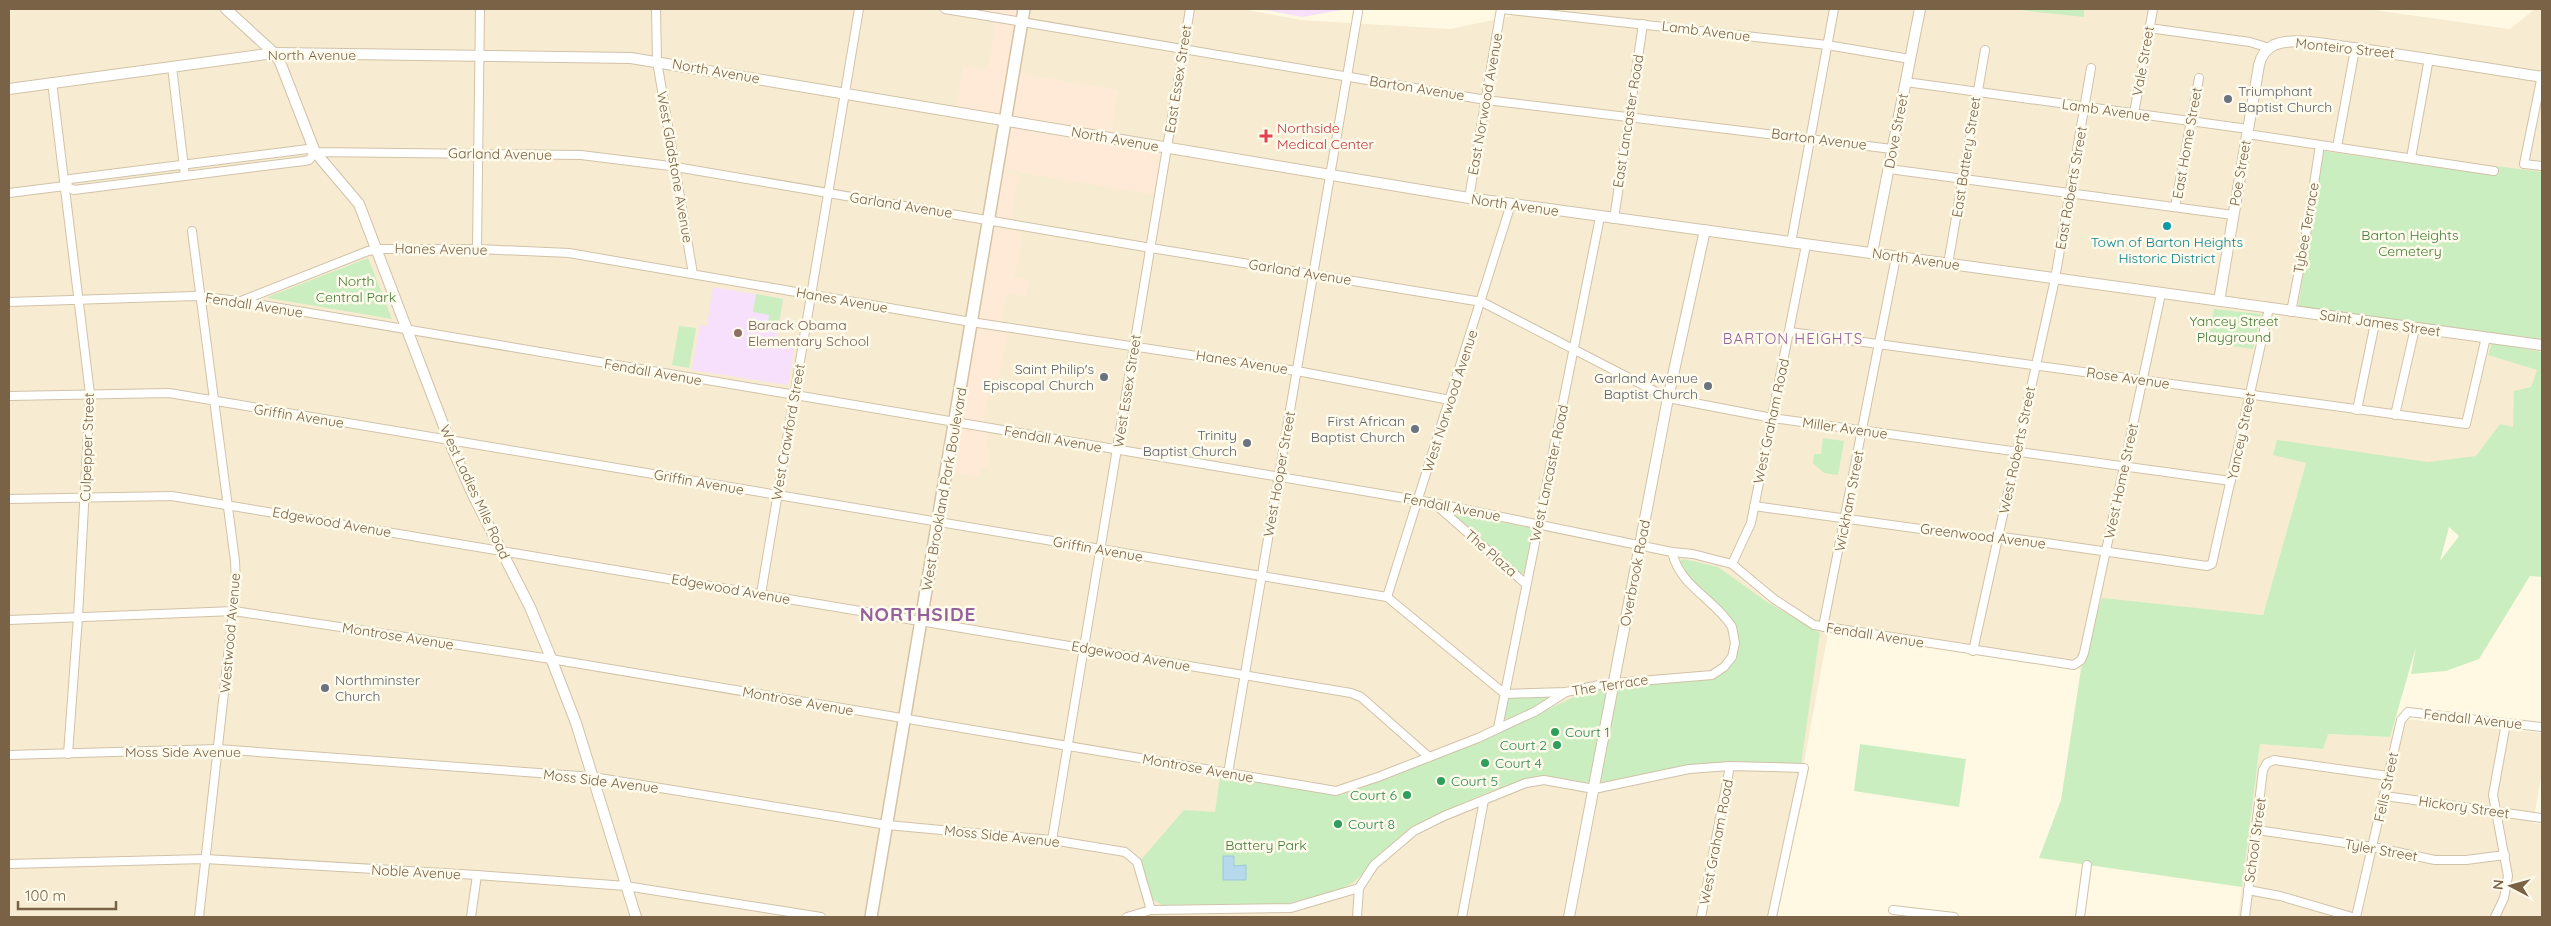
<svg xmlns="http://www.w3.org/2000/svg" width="2551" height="926" viewBox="0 0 2551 926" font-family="Quicksand,sans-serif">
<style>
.residential{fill:#f7ecd1}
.commercial{fill:#ffead7}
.education{fill:#f6e0fb}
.green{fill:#cbeec0;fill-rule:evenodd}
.water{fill:#b6daeb;stroke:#9bc8de}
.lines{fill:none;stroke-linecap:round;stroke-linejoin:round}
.minor-casing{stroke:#d1c2a8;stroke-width:10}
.tertiary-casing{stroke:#d1c2a8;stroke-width:12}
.secondary-casing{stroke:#d5c3a5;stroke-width:14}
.minor{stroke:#fff;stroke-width:8}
.tertiary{stroke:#fff;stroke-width:10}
.secondary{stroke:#fff;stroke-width:11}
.worship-dot{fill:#6b7280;stroke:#fffbec;stroke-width:2}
.health-dot{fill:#e0444e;stroke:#fffbec;stroke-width:2}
.culture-dot{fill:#0f9aa8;stroke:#fffbec;stroke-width:2}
.education-dot{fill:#8d6e63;stroke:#fffbec;stroke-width:2}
.leisure-dot{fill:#2e9e5b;stroke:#fffbec;stroke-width:2}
.labels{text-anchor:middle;stroke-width:5;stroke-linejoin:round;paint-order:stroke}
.street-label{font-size:14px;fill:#7a6246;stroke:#fffbec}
.worship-label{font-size:14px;fill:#5b616d;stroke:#fffbec;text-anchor:end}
.health-label{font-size:14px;fill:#be3a42;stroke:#fffbec;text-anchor:start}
.park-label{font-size:14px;fill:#427b3a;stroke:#fffbec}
.culture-label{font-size:14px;fill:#0d838f;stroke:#fffbec}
.education-label{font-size:14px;fill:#785e54;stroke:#fffbec;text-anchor:start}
.leisure-label{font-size:14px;fill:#27864d;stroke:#fffbec;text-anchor:start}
.neighbourhood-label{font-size:15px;letter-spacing:1px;fill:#94619e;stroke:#fffbec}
.district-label{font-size:19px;font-weight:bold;letter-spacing:1px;fill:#94619e;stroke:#fffbec}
</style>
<rect width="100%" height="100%" fill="#fff9e4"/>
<g class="residential">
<path d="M9,9H1243L1301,20L1450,29L1547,9H2366L2510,29L2535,9H2542V444L2537,482L2308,456L2263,615L2102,599L2081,669L1828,633L1803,768L1769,917H9Z"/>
<path d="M2396,718L2542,733V772L2533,823L2542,824V917H2238L2260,744L2322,749L2327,734L2390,737Z"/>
</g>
<g class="commercial">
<path d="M991,9H1018L1000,115L957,107L963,66L988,69L994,32V20Z"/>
<path d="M1020,74L1118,90L1111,134L1013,116Z"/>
<path d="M1011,128L1163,153L1157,195L1004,170Z"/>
<path d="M1002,172L1018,174L1011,221L993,217Z"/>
<path d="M994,228L1019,232L1022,236L1021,247L1014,277L1029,280L1026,296L1007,294L1001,322L980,319Z"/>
<path d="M976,326L1008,331L999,377L991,380L982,429L989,430L986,446L990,454L988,465L980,468L979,477L951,472Z"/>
</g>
<g class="education">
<path d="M1261,9H1347L1302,17Z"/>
<path d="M713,287L783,299L777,339L795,342L788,385L692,370L700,325L707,326Z"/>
</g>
<g class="green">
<path d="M2010,9H2084V17Z"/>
<path d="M2323,151L2494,175L2496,166L2542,172V340L2298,308Z"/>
<path d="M368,258L392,319L268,298V297Z"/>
<path d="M756,294L783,299L779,324L768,322L769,315L753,312Z"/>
<path d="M2214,309L2261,314L2253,349L2208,343Z"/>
<path d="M679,326L696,328L689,368L672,365Z"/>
<path d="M2492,343L2542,352V577L2530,576L2479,659L2446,671L2411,674L2416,647L2390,737L2328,734L2323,749L2260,744L2242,887L2039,858L2061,800L2081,669L2102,598L2263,615L2306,463L2273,455L2277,440L2428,462L2476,456L2500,424L2513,427L2514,391L2531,387L2537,370L2488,355ZM2449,527L2459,536L2440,561Z"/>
<path d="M1823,438L1844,441L1838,475L1824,473L1813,463L1814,454H1821Z"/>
<path d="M1458,513L1531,528L1533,531L1524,573H1519L1455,517Z"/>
<path d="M1684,559L1718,567L1767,602L1820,633L1801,764L1728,762L1603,783C1582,784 1562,776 1542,777C1514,778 1443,811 1417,825L1404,834L1355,881L1338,891L1285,904L1162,905L1153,900L1139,862L1184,810L1215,812L1220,776L1342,795L1480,741L1589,690L1705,679L1728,667L1737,634L1689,579L1679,561Z"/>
<path d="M1548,694L1549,700L1507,720L1504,718L1508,698Z"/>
<path d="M1860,744L1966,759L1959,807L1854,791Z"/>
</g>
<path class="water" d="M1223,856H1234V866L1246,865V880H1223Z"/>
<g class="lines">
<defs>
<g id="minor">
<path d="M656,9L657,61L693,274"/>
<path d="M945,9L1486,100L1892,149"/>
<path d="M1501,9L1827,45L1910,59"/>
<path d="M2149,28L2250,42L2269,48"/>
<path d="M172,67L185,176"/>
<path d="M2542,75L2524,164L2542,166"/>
<path d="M52,82L90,394L78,617L68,754"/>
<path d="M1906,82L2248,129"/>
<path d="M2134,113L2153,9"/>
<path d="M2247,134L2494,171"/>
<path d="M2337,147L2355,49"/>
<path d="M315,152L309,160L304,161L74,190L65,186L70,179L308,149L315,152L581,155L670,166L1151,248L1482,302L1668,398L1772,418L2231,481"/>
<path d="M2411,158L2429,58"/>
<path d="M1889,169L2233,215"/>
<path d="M9,193L65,186"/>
<path d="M1469,198L1501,9"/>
<path d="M2175,207L2199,78"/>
<path d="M1614,219L1643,24"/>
<path d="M192,231L235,561L236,584L199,917"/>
<path d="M1791,243L1834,9"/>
<path d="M477,249L480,9"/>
<path d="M1948,264L1985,50"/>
<path d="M241,301L368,251L382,249H477L569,253L971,322L1297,371L1450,400"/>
<path d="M9,302L195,296L239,301L1434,503L1672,552L1693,554L1732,564L1774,599L1814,625L2074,665L2081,660L2084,653L2161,294"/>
<path d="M2291,312L2307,229L2320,145"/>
<path d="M1790,332L2466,424L2486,337"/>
<path d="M9,396L169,393L1387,597L1505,694L1566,692L1604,684L1712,675L1724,667L1732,657L1735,643L1732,627C1715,599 1680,587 1672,552"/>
<path d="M2357,410L2375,323"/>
<path d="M2395,415L2415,328"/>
<path d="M9,499L172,496L1351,693L1361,697L1429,757"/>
<path d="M1435,504L1526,584"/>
<path d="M1754,506L1993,539L2002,537L2039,542L2207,566L2212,564L2269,308"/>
<path d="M1732,564L1751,523L1806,245"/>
<path d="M761,594L859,9"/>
<path d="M1387,597L1511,204"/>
<path d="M9,620L234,611L551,659L1336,791L1378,777L1478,738L1536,711L1566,692"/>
<path d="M1823,627L1896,257"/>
<path d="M1973,651L2055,279L2091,68"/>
<path d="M1498,728L1600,217"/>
<path d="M9,755L218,749L593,777L887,825L1052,840L1125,852L1137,862L1151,910"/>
<path d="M1228,773L1358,12"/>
<path d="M2385,796L2542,818"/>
<path d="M2257,830L2373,847L2435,860H2466L2505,855"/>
<path d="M1052,840L1190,9"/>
<path d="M9,864L205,859L477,875L626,886L821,917"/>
<path d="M2248,890L2280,896L2352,917"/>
<path d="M1893,910L1954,917"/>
<path d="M471,917L477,875"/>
<path d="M1127,917L1151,910L1291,908L1359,888L1374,865L1414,831L1444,816L1526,783L1544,780L1594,789L1689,769L1730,766L1804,768L1772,917"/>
<path d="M1357,917L1359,888"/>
<path d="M1462,917L1484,800"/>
<path d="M1701,917L1730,766"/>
<path d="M2080,917L2087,865"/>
<path d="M2245,917L2263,770L2267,763L2274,760L2388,776"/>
<path d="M2356,917L2401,720L2408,712L2542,727"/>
<path d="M2495,917L2504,898L2508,876L2493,795L2506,723"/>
</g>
<g id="tertiary">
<path d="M226,9L274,53L280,62L315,152L359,204L453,450L474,497L530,607L549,653L576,723L636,917"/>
<path d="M9,89L274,53L631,58L1469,198L2542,345"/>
<path d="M1872,253L1920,9"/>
<path d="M2219,301L2259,65C2261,56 2266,49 2274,45C2294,36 2333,46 2354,48C2417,57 2479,67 2542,77"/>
<path d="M1569,917L1668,398L1705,230"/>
</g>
<path id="secondary" d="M871,917L1024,9"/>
</defs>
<use href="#minor" class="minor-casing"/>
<use href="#tertiary" class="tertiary-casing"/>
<use href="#secondary" class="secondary-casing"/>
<use href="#minor" class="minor"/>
<use href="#tertiary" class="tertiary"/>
<use href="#secondary" class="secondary"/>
</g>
<g class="worship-dot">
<circle cx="2228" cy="99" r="5"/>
<circle cx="1104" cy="377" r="5"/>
<circle cx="1708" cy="386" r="5"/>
<circle cx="1415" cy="429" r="5"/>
<circle cx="1247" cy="443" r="5"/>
<circle cx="325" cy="688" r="5"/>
</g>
<path class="health-dot" d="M1263.5 128.5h5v5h5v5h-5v5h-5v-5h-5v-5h5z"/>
<circle class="culture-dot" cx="2167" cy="226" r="5"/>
<circle class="education-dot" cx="738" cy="333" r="5"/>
<g class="leisure-dot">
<circle cx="1555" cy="732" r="5"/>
<circle cx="1557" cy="745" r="5"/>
<circle cx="1485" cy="763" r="5"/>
<circle cx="1441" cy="781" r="5"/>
<circle cx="1407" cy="795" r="5"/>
<circle cx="1338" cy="824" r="5"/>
</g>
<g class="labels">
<g class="street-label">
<text transform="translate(1706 31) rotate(7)" y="5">Lamb Avenue</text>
<text transform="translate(2345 48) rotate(6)" y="5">Monteiro Street</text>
<text x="312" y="60">North Avenue</text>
<text transform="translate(2143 61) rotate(-80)" y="5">Vale Street</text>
<text transform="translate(716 71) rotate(10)" y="5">North Avenue</text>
<text transform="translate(1178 79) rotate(-81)" y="5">East Essex Street</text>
<text transform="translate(1417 88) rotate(9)" y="5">Barton Avenue</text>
<text transform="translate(1485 104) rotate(-80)" y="5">East Norwood Avenue</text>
<text transform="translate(2106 110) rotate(8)" y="5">Lamb Avenue</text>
<text transform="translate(1628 121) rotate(-81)" y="5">East Lancaster Road</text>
<text transform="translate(1896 131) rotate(-79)" y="5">Dove Street</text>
<text transform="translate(1115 139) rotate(10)" y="5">North Avenue</text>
<text transform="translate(1819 139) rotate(7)" y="5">Barton Avenue</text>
<text transform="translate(2187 143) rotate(-80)" y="5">East Home Street</text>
<text transform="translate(500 154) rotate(1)" y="5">Garland Avenue</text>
<text transform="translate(1966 157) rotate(-81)" y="5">East Battery Street</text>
<text transform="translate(675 167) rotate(80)" y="5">West Gladstone Avenue</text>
<text transform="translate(2240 173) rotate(-80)" y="5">Poe Street</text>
<text transform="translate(2071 188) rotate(-80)" y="5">East Roberts Street</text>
<text transform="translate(901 205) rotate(9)" y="5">Garland Avenue</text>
<text transform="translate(1515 205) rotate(8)" y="5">North Avenue</text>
<text transform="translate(2306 228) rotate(-80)" y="5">Tybee Terrace</text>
<text transform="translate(441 249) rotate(1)" y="5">Hanes Avenue</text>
<text transform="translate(1916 259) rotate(8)" y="5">North Avenue</text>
<text transform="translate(1300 272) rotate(9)" y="5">Garland Avenue</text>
<text transform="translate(842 300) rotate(10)" y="5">Hanes Avenue</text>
<text transform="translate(254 305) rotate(9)" y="5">Fendall Avenue</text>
<text transform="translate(2380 323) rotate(8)" y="5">Saint James Street</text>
<text transform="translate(1242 362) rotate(9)" y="5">Hanes Avenue</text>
<text transform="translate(653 372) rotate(10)" y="5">Fendall Avenue</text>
<text transform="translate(2128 378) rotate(8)" y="5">Rose Avenue</text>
<text transform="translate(1127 391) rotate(-81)" y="5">West Essex Street</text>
<text transform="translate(1450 401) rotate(-72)" y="5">West Norwood Avenue</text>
<text transform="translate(299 416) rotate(9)" y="5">Griffin Avenue</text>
<text transform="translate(1771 421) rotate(-78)" y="5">West Graham Road</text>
<text transform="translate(1845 428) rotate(8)" y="5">Miller Avenue</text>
<text transform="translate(788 432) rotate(-80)" y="5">West Crawford Street</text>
<text transform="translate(2241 436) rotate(-78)" y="5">Yancey Street</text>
<text transform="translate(1053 439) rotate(10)" y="5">Fendall Avenue</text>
<text transform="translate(87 447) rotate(-88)" y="5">Culpepper Street</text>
<text transform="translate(2017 450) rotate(-78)" y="5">West Roberts Street</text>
<text transform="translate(1549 473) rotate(-78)" y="5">West Lancaster Road</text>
<text transform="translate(1279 474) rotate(-80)" y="5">West Hooper Street</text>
<text transform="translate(2121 481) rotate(-78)" y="5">West Home Street</text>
<text transform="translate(699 482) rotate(10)" y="5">Griffin Avenue</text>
<text transform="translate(944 489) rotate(-80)" y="5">West Brookland Park Boulevard</text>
<text transform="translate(475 492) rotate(65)" y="5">West Ladies Mile Road</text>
<text transform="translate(1849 501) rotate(-79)" y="5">Wickham Street</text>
<text transform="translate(1452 507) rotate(11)" y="5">Fendall Avenue</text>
<text transform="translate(332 522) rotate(10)" y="5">Edgewood Avenue</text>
<text transform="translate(1983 536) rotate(7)" y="5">Greenwood Avenue</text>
<text transform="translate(1098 549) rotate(10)" y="5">Griffin Avenue</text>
<text transform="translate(1491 553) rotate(41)" y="5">The Plaza</text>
<text transform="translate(1635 573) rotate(-79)" y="5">Overbrook Road</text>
<text transform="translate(731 589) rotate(10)" y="5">Edgewood Avenue</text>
<text transform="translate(230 633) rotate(-85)" y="5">Westwood Avenue</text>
<text transform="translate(1875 635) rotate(9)" y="5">Fendall Avenue</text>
<text transform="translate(398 636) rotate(9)" y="5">Montrose Avenue</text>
<text transform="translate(1131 656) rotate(10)" y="5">Edgewood Avenue</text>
<text transform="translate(1610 685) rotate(-9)" y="5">The Terrace</text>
<text transform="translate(798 701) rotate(10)" y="5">Montrose Avenue</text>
<text transform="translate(2473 719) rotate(6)" y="5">Fendall Avenue</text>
<text x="183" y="757">Moss Side Avenue</text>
<text transform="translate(1198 768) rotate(10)" y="5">Montrose Avenue</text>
<text transform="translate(601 781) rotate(7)" y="5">Moss Side Avenue</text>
<text transform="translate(2386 787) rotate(-78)" y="5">Fells Street</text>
<text transform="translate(2464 807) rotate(8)" y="5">Hickory Street</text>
<text transform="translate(1002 836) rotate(6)" y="5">Moss Side Avenue</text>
<text transform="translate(2255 840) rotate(-82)" y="5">School Street</text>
<text transform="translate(1716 842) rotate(-79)" y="5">West Graham Road</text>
<text transform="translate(2381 850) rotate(10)" y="5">Tyler Street</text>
<text transform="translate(416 872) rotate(3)" y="5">Noble Avenue</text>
</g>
<g class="worship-label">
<text x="2238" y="96" text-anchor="start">Triumphant<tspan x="2238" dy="16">Baptist Church</tspan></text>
<text x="1094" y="374">Saint Philip's<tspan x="1094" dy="16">Episcopal Church</tspan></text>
<text x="1698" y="383">Garland Avenue<tspan x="1698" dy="16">Baptist Church</tspan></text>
<text x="1405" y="426">First African<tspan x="1405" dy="16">Baptist Church</tspan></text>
<text x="1237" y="440">Trinity<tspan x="1237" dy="16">Baptist Church</tspan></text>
<text x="335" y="685" text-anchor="start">Northminster<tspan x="335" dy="16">Church</tspan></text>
</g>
<g class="health-label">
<text x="1277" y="133">Northside<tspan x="1277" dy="16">Medical Center</tspan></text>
</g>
<g class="park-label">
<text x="2410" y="240">Barton Heights<tspan x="2410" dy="16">Cemetery</tspan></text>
<text x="356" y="286">North<tspan x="356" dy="16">Central Park</tspan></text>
<text x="2234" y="326">Yancey Street<tspan x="2234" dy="16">Playground</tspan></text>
<text x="1266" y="850">Battery Park</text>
</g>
<g class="culture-label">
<text x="2167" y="247">Town of Barton Heights<tspan x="2167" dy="16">Historic District</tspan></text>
</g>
<g class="education-label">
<text x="748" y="330">Barack Obama<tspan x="748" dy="16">Elementary School</tspan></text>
</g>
<g class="leisure-label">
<text x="1565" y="737">Court 1</text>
<text x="1547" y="750" text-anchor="end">Court 2</text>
<text x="1495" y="768">Court 4</text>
<text x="1451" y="786">Court 5</text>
<text x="1397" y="800" text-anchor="end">Court 6</text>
<text x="1348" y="829">Court 8</text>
</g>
<g class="neighbourhood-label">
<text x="1793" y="344">BARTON HEIGHTS</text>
</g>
<g class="district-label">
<text x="918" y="621">NORTHSIDE</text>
</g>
</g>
<rect width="2551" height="926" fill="none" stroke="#7a6246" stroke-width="20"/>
<g transform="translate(2511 886) rotate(276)" stroke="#fffbec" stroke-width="4" paint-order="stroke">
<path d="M0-4L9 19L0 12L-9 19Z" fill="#7a6246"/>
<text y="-8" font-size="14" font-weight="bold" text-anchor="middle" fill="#7a6246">N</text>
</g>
<path d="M18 901v8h98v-8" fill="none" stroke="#7a6246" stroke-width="2.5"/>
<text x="25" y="901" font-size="15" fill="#7a6246" stroke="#fffbec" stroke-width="4" paint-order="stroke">100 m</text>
</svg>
